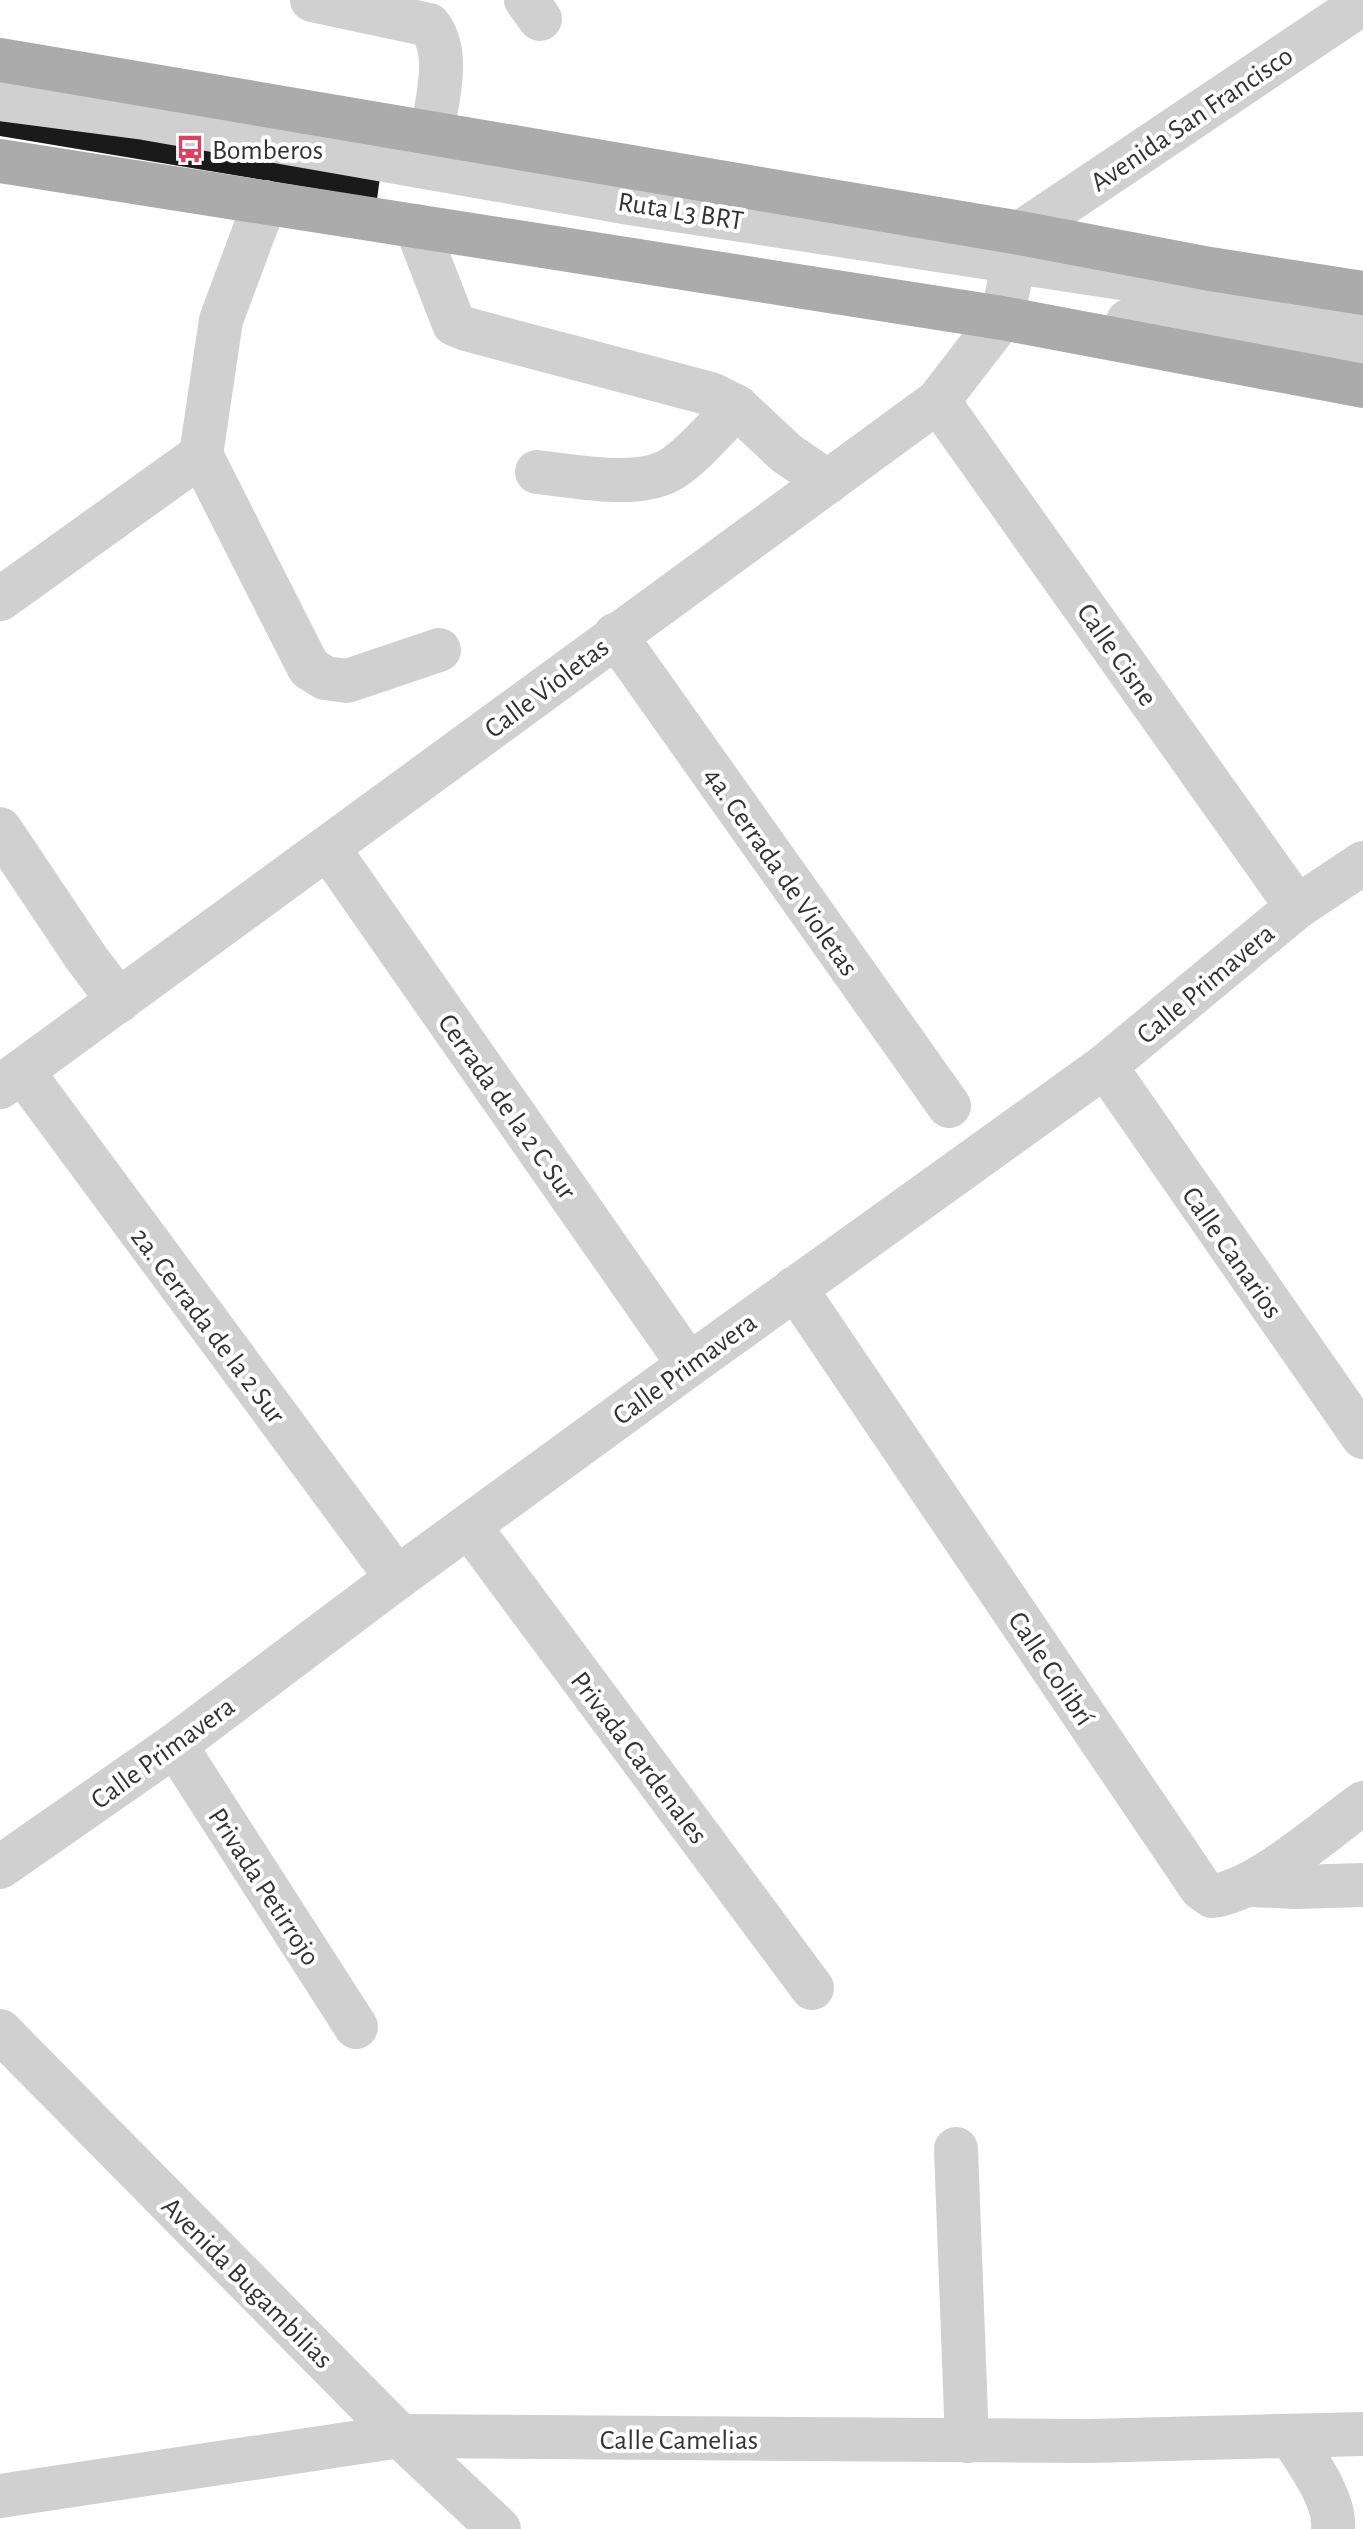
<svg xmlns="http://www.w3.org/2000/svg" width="1363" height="2529" viewBox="0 0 1363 2529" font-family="'Alegreya Sans',sans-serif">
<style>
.building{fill:#1a1a1a}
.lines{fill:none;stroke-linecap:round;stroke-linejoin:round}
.minor{stroke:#d0d0d0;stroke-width:44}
.major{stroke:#ababab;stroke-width:44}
.labels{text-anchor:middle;stroke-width:8;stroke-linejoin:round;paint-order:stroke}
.street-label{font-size:28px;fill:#333;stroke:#fff}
.poi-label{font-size:28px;fill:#333;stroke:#fff;text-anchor:start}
</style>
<rect width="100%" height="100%" fill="#fff"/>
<path class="building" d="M0,99L382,163L377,199L0,136Z"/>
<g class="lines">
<g class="minor">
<path d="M312,0L429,25C452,54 436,101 432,135"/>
<path d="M526,0L540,19"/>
<path d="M0,99L145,118L630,203L1363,315"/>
<path d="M416,226L454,324L466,329L711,394L737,407C718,425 694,455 673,468C641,490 574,476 537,472"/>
<path d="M1128,321L1363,359"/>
<path d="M938,401L1297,907"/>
<path d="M737,407L786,453L828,482"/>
<path d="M201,455L309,668L325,678L347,681L439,650"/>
<path d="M0,599L201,455L221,320L265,202"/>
<path d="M615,635L949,1106"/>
<path d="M0,829L87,959L119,1001"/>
<path d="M328,848L689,1365"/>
<path d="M1105,1066L1363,1437"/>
<path d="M22,1071L397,1578"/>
<path d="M0,1087L938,401L1002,318L1020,233L1363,3"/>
<path d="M795,1288L1201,1888L1212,1896C1258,1891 1324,1831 1363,1803"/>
<path d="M469,1526L812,1988"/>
<path d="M175,1745L356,2027"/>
<path d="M0,1867L175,1745L397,1578L689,1365L1105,1066L1297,907L1363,863"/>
<path d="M1251,1885L1296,1887L1363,1885"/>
<path d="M0,2031L400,2436L499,2529"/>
<path d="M956,2149L967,2441"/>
<path d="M1292,2438C1308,2462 1336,2501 1333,2529"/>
<path d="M0,2496L400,2436L1089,2441L1363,2434"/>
</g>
<g class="major">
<path d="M0,60L1020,233L1210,269L1363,293"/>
<path d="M0,161L1002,318L1363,386"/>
</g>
</g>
<defs>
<symbol id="bus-bare" viewBox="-9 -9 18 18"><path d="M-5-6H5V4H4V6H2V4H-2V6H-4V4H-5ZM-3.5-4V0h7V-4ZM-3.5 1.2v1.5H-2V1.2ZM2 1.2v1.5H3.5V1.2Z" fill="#de415f" stroke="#fff" stroke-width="2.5" paint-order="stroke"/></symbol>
</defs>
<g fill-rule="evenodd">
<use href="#bus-bare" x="170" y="129" width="40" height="40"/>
</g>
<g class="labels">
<g class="street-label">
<text transform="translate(1191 118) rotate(-34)" y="10">Avenida San Francisco</text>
<text transform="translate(681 210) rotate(9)" y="10">Ruta L3 BRT</text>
<text transform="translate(1118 654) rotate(55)" y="10">Calle Cisne</text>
<text transform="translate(546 687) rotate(-37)" y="10">Calle Violetas</text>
<text transform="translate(782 871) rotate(55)" y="10">4a. Cerrada de Violetas</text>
<text transform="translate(1205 983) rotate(-40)" y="10">Calle Primavera</text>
<text transform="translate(508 1106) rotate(55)" y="10">Cerrada de la 2 C Sur</text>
<text transform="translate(1233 1252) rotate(55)" y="10">Calle Canarios</text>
<text transform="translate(209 1325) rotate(53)" y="10">2a. Cerrada de la 2 Sur</text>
<text transform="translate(684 1368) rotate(-36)" y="10">Calle Primavera</text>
<text transform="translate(1052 1668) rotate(56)" y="10">Calle Colibrí</text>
<text transform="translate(162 1752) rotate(-36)" y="10">Calle Primavera</text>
<text transform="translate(640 1757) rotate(53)" y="10">Privada Cardenales</text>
<text transform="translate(265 1886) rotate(57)" y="10">Privada Petirrojo</text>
<text transform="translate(248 2282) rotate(45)" y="10">Avenida Bugambilias</text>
<text x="679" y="2449">Calle Camelias</text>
</g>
<g class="poi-label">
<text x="212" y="159">Bomberos</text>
</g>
</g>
</svg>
